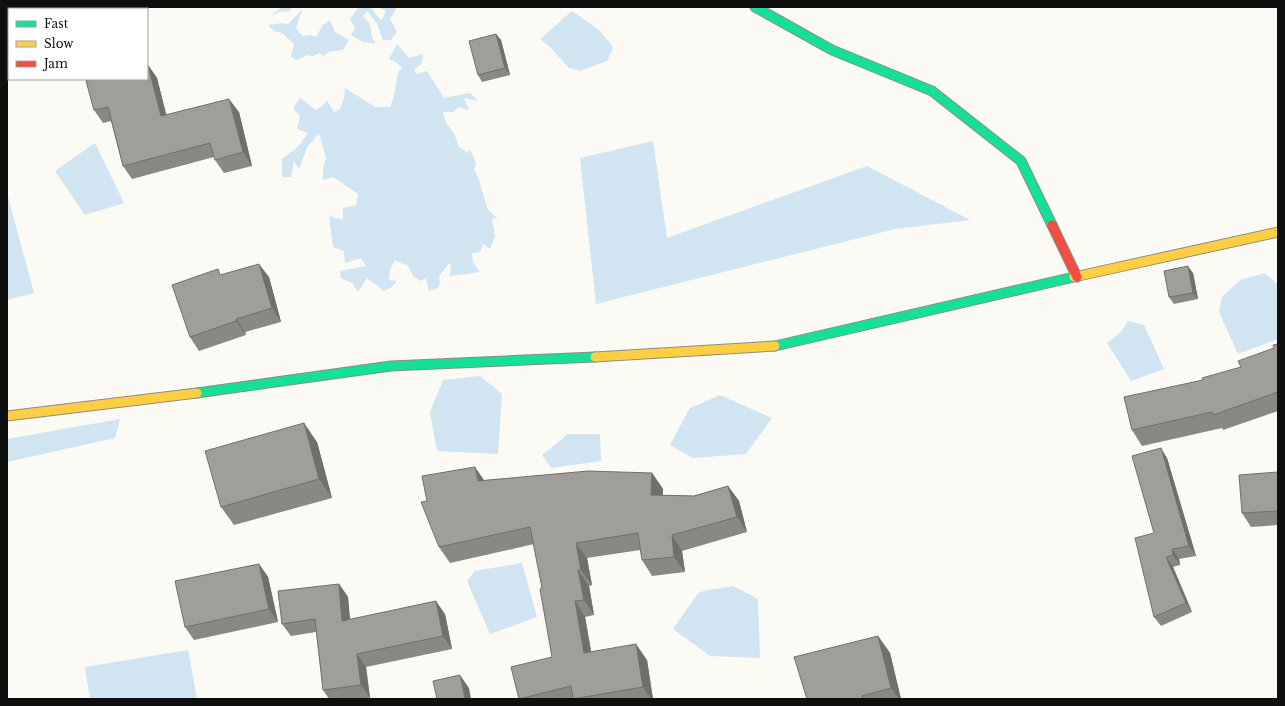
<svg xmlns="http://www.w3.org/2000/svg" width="1285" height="706" viewBox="0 0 1285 706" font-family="'Libre Baskerville',serif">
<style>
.water{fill:#d0e4f1}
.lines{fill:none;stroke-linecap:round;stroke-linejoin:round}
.fast-casing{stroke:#8c8b89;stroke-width:11}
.slow-casing{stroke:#8c8b89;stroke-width:11}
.jam-casing{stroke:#8c8b89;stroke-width:11}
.fast{stroke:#16e098;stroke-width:9}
.slow{stroke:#ffcf43;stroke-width:9}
.jam{stroke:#f24e42;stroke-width:9}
.wall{fill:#898884}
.shaded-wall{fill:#6f6f6c}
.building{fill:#9f9e9a;stroke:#6f6f6c}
</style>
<rect width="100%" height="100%" fill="#fbfaf5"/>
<g class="water">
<path d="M282,7H293L290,11L279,12L270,16Z"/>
<path d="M359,7H371L377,16L382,20L386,11L380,8L397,7L390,19L397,32L391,40H383L377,24L367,11L363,16L370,24L372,38L376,44L363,42L351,35L355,28L350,19Z"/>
<path d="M302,10L296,28L302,36L311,35L316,37L323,25L330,20L335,32L349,40L343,50L328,52L324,56L319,53L313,56L308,55L297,60L291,57L294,44L282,33L274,31L268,25L282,23L288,24Z"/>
<path d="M572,11C587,21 605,32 613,48L607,61L580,71L569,68L551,48L540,39Z"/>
<path d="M397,44L409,58L423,54L422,63L414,70L416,74L427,71L444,98L470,93L478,101L464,98L469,110L459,107L453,112H443L446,123L454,133L459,147L468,153L470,149L476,163L474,169L478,177L488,210L498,219L492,218L495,237L490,249L483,244L480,252L472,253L473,263L480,272L450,276L451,265L449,263L439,276L440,284L438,288L429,291L426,278L421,281L413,276L408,266L395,260L390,270L389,280L397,281L392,287L384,291L367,278L358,292L352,283L341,278L340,271L366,266L361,258L345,263L344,251L333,247L329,216L343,220V208L356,205L358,194L333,177L323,180V168L326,158L319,133L308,146L299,169L294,161L291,177H282V159L298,147L308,133L297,129L300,116L293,108L300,98L316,110L323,105L327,101L334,112L340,109L344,98L345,88L375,107H390L394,96L398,71L403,69L396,62L389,59Z"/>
<path d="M653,141L667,238L867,166L970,220L895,229L596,304L580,158Z"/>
<path d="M95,143L124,203L85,215L55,171Z"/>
<path d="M7,193L34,293L7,300Z"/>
<path d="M1265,273L1278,285V339L1238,354L1219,312L1222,297L1240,280Z"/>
<path d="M1128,321L1144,325L1164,369L1131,381L1107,343L1122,331Z"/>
<path d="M480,376L502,394L498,454L437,451L430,412L443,380Z"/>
<path d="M720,395L772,418L746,454L693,458L670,445L690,408Z"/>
<path d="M120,419L115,438L7,462V439Z"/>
<path d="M568,434H600L601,461L551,468L542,455Z"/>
<path d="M522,563L537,617L490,634L467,581L475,571Z"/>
<path d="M733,586L758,599L760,658L710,656L673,629L699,592Z"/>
<path d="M188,650L197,699H90L85,667Z"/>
</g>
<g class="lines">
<defs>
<g id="fast">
<path d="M755,7L832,50L932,91L1021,161L1052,225"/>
<path d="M775,346L1074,277"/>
<path d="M197,393L391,366L595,357"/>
</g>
<g id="slow">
<path d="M1074,277L1278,232"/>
<path d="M595,357L775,346"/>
<path d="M7,416L197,393"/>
</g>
<path id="jam" d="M1052,225L1077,277"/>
</defs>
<use href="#fast" class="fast-casing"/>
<use href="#slow" class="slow-casing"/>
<use href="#jam" class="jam-casing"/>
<use href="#fast" class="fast"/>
<use href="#slow" class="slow"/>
<use href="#jam" class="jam"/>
</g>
<g class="wall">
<path d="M496,34L501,40L510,75L482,82L478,75Z"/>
<path d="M148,65L157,78L166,115L239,112L252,166L224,173L215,160L214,157L132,179L123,166L111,121L103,123L94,110Z"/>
<path d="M1193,273L1198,299L1174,304L1169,297Z"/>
<path d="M222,275L269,277L281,322L245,332L246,335L199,351L190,337Z"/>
<path d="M1278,344V411L1223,430L1222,428L1142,446L1132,430L1203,380L1241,367L1274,348Z"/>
<path d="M317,442L332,498L234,525L221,507Z"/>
<path d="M1167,458L1196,556L1179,559L1180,565L1173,567L1192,612L1161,626L1154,617V533Z"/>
<path d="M1278,472V525L1251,527L1242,513Z"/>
<path d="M652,473L663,489V495L694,496L728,486L739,501L747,532L682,551L685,572L652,576L642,560L640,550L587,558L592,585L589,586L594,615L585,617L591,651L647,660L653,699H519L552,657L542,588L534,544L450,563L439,547L427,501L484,480Z"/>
<path d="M259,564L268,577L278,622L194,640L185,627Z"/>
<path d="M339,584L348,597L350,619L445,614L452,649L366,667L370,698L359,699H329L323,690L316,632L291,636L282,624Z"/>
<path d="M878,636L890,653L901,699H807Z"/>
</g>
<g class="shaded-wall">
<path d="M103,7H109L110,9H104Z"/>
<path d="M496,34L501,40L510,75L505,68Z"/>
<path d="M148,65L157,78L170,129L161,116Z"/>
<path d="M229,99L239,112L252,166L243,152Z"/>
<path d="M259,264L269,277L281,322L272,308Z"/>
<path d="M1188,266L1193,273L1198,299L1193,293Z"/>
<path d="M236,319L245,332L246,335L236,321Z"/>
<path d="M304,423L317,442L332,498L319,479Z"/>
<path d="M1161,448L1167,458L1196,556L1189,546Z"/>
<path d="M475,467L486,483L478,481Z"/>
<path d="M652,473L663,489L662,510L651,495Z"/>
<path d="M728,486L739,501L747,532L737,517Z"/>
<path d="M672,535L682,551L685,572L674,557Z"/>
<path d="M576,543L587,558L592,585L581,570Z"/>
<path d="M1172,549L1179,559L1180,565L1173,555Z"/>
<path d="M1166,557L1173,567L1192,612L1186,603Z"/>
<path d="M259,564L268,577L278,622L269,609Z"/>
<path d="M578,570L589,586L594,615L584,600Z"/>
<path d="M339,584L348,597L351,633L342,621Z"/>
<path d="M436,601L445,614L452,649L443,636Z"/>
<path d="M575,601L585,617L594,668L584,653Z"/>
<path d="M878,636L890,653L901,699H899L891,688Z"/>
<path d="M636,644L647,660L653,699H651L643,687Z"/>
<path d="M357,654L366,667L370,698L361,685Z"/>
<path d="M460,675L469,688L471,699H465Z"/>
</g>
<g class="building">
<path d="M60,7H103L104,9H60Z"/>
<path d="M496,34L505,68L478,75L469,41Z"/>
<path d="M147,65H148L161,116L229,99L243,152L215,160L210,143L123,166L108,107L94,110L86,81L93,79H147Z"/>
<path d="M259,264L272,308L236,319V321L190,337L172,285L218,269L220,275Z"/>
<path d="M1188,266L1193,293L1169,297L1164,271Z"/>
<path d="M1278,344V392L1213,415L1212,412L1132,430L1124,397L1203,380L1202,378L1241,367L1238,361L1274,348L1273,345Z"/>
<path d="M304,423L319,479L221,507L205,451Z"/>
<path d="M1161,448L1189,546L1172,549L1173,555L1166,557L1186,603L1154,617L1135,538L1154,533L1132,456Z"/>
<path d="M475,467L478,481L588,471L652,473L651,495L694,496L728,486L737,517L672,535L674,557L642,560L638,533L576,543L581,570H578L584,600L575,601L584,653L636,644L643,687L573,699L571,686L519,699L511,667L552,657L540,589L542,588L530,527L439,547L421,502L427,501L422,476Z"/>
<path d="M1278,472V511L1242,513L1239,475Z"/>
<path d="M259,564L269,609L185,627L175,581Z"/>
<path d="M339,584L342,621L436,601L443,636L357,654L361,685L323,690L315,619L282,624L278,591Z"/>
<path d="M878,636L891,688L862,696V699H807L794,657Z"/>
<path d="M460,675L465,699H437L433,681Z"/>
</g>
<rect width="1285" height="706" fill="none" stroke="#0f0f0f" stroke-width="16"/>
<rect x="8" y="8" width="140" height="72" fill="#ffffff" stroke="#9f9f9f"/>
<rect x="16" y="21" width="20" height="6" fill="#16e098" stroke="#9f9f9f"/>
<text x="44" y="28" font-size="12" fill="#0f0f0f">Fast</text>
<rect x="16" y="41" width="20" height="6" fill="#ffcf43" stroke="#9f9f9f"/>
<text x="44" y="48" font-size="12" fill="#0f0f0f">Slow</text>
<rect x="16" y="61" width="20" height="6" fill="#f24e42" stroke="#9f9f9f"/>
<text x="44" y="68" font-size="12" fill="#0f0f0f">Jam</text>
</svg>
